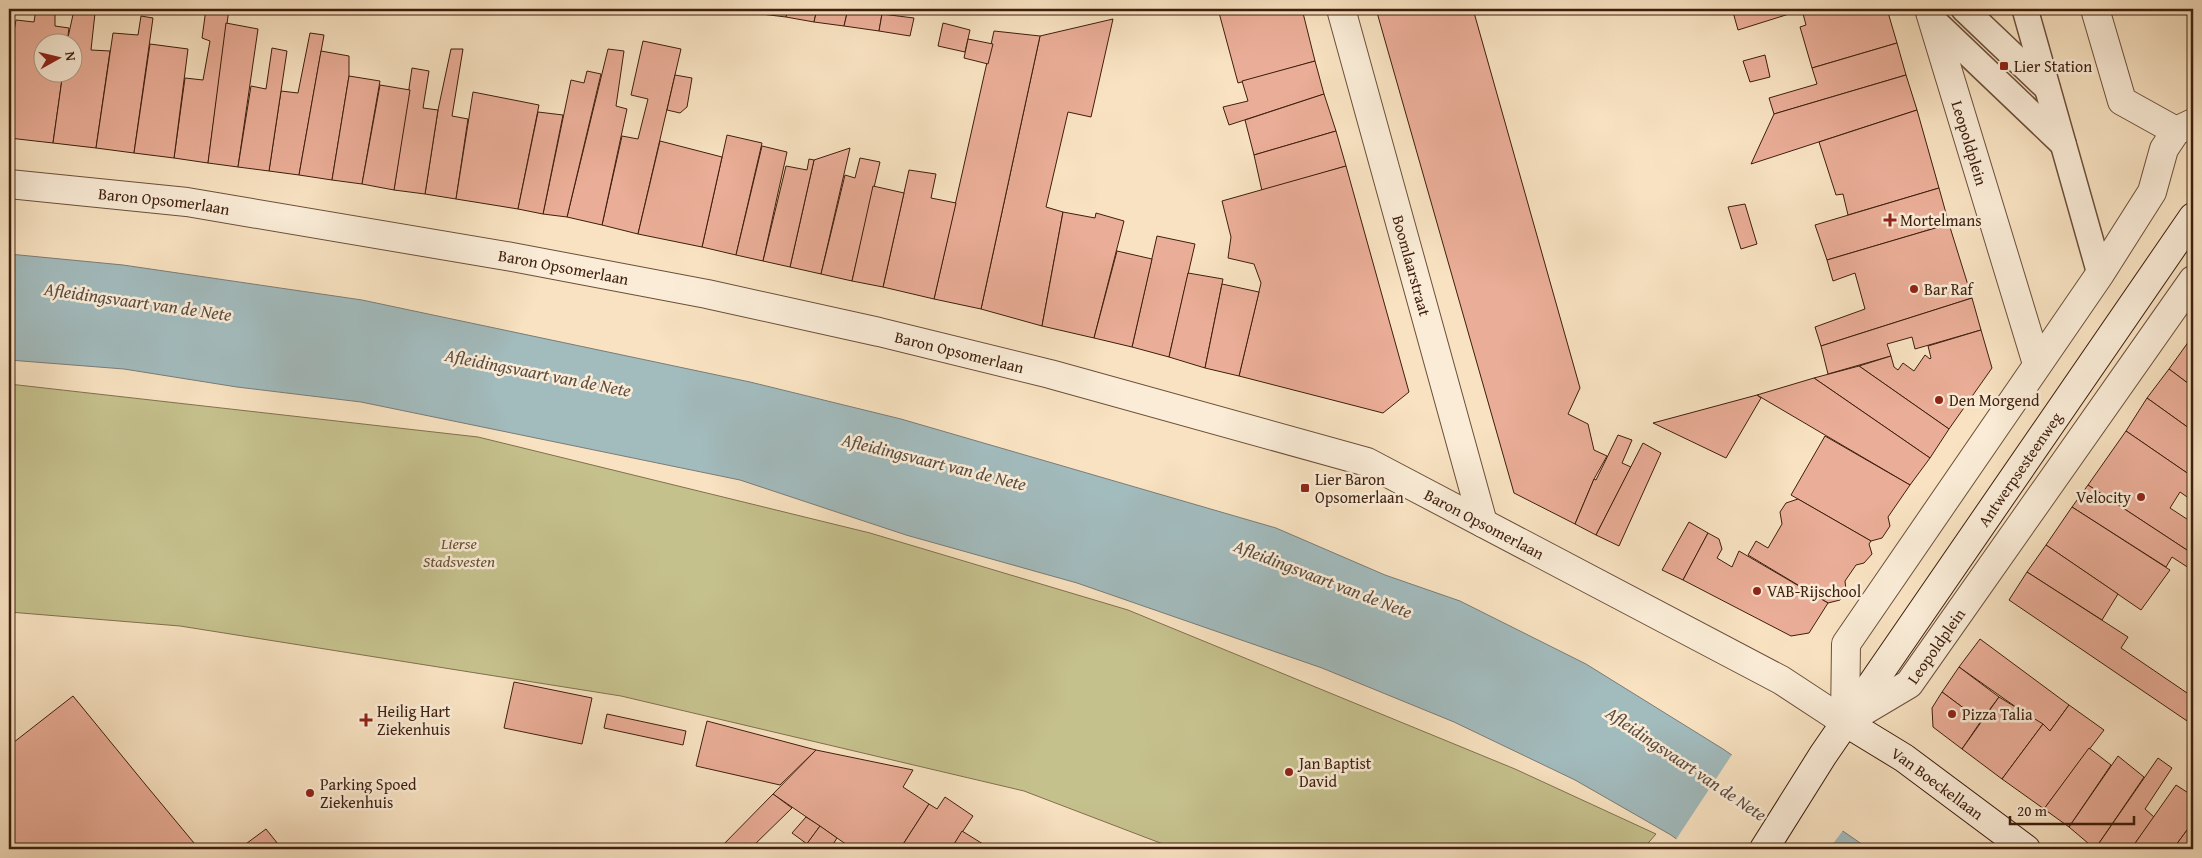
<svg xmlns="http://www.w3.org/2000/svg" width="2202" height="858" viewBox="0 0 2202 858" font-family="'Gentium Book Plus',serif">
<style>
.green{fill:#c5c18d;stroke:#82704d}
.water{fill:#a2bbbd;stroke:#7a7c77}
.pier{fill:#f8e2c1}
.building{fill:#eaad97;stroke:#3e1e0d}
.lines{fill:none;stroke-linecap:round;stroke-linejoin:round}
.lane-casing{stroke:#6c4f3a;stroke-width:28}
.street-casing{stroke:#6c4f3a;stroke-width:30}
.secondary-casing{stroke:#3e1e0d;stroke-width:30}
.lane{stroke:#faecd7;stroke-width:25}
.street{stroke:#faecd7;stroke-width:28}
.secondary{stroke:#faecd7;stroke-width:28}
.poi-dot{fill:#8f2418;stroke:#faecd7;stroke-width:2}
.labels{text-anchor:middle;stroke-width:5;stroke-linejoin:round;paint-order:stroke}
.poi-label{font-size:16px;fill:#3e1e0d;stroke:#faecd7;text-anchor:start}
.street-label{font-size:16px;fill:#3e1e0d;stroke:#faecd7}
.park-label{font-size:16px;font-style:italic;fill:#664f33;stroke:#faecd7}
.water-label{font-size:18px;font-style:italic;fill:#5c4d42;stroke:#faecd7}
</style>
<rect width="100%" height="100%" fill="#f8e2c1"/>
<filter id="stains"><feTurbulence type="fractalNoise" baseFrequency=".004" numOctaves="4"/><feColorMatrix values="0 0 0 0 .2 0 0 0 0 .09 0 0 0 0 .02 0 0 0 .5 -.17"/></filter>
<radialGradient id="worn" r=".72"><stop offset=".6" stop-color="#630" stop-opacity="0"/><stop offset="1" stop-color="#630" stop-opacity=".3"/></radialGradient>
<path class="green" d="M9,384L478,437L870,533L1128,610L1515,769L1656,834L1643,849H1176L1024,791L621,696L180,626L9,612Z"/>
<path class="water" d="M9,254L123,265L362,300L750,382L901,419L1276,528L1385,575L1460,601L1586,664L1723,749L1869,849H1690L1671,835L1575,780L1454,722L1322,668L1077,583L906,535L740,480L361,402L237,387L124,369L9,360Z"/>
<path class="pier" d="M1733,753L1844,829L1829,849H1686L1675,841Z"/>
<g class="building">
<path d="M36,9H55V26L69,28L67,42H42V72H63L53,143L9,138V58L16,20L34,22Z"/>
<path d="M206,9H229L208,163L174,158L185,78L203,80L210,41L202,38Z"/>
<path d="M753,9H788L786,17L753,13Z"/>
<path d="M788,9H817L814,22L786,17Z"/>
<path d="M817,9H848L844,26L814,22Z"/>
<path d="M848,9L882,14L879,31L844,26Z"/>
<path d="M1218,9H1302L1315,61L1238,83Z"/>
<path d="M1376,9H1473L1580,388L1568,414L1588,424L1594,450L1607,456L1594,479L1575,524L1514,493Z"/>
<path d="M1742,9H1805L1738,30L1733,12Z"/>
<path d="M1805,9H1887L1897,43L1812,68L1800,27L1806,25L1802,10Z"/>
<path d="M74,10L95,13L91,50L110,51L96,148L53,143L63,72H72V42H67Z"/>
<path d="M882,14L914,18L910,36L879,31Z"/>
<path d="M141,16L153,18L134,153L96,148L113,33L138,35Z"/>
<path d="M1113,19L1091,117L1068,112L1046,207L1063,212L1042,326L981,309L1040,36Z"/>
<path d="M226,23L258,29L238,167L208,163Z"/>
<path d="M943,23L970,30L965,52L938,46Z"/>
<path d="M994,31L1040,36L981,309L934,299Z"/>
<path d="M310,33L324,35L299,175L269,171L281,91L298,93Z"/>
<path d="M968,39L993,44L988,64L964,58Z"/>
<path d="M643,41L681,49L638,234L602,225L622,136L638,139L648,99L631,95Z"/>
<path d="M1897,43L1906,75L1774,114L1769,98L1817,84L1812,68Z"/>
<path d="M150,44L188,49L174,158L134,153Z"/>
<path d="M272,48L287,51L269,171L238,167L251,86L266,89Z"/>
<path d="M451,49H463L452,116L468,119L456,199L425,194L438,110Z"/>
<path d="M608,49L624,51L616,106L627,109L602,225L567,217Z"/>
<path d="M321,51L349,56V76L332,180L299,175Z"/>
<path d="M1765,55L1770,77L1750,82L1743,61Z"/>
<path d="M1315,61L1324,94L1229,125L1223,107L1248,101L1242,81Z"/>
<path d="M412,68L429,71L423,108L438,110L425,194L394,190Z"/>
<path d="M587,71L601,74L567,217L543,214L571,80L584,83Z"/>
<path d="M675,75L692,78L687,107L680,113L667,110Z"/>
<path d="M1906,75L1917,110L1751,164L1774,114Z"/>
<path d="M349,76L380,81L362,184L332,180Z"/>
<path d="M380,85L410,90L394,190L362,184Z"/>
<path d="M473,92L539,105L518,209L456,199Z"/>
<path d="M1324,94L1336,131L1254,155L1245,120Z"/>
<path d="M1917,110L1939,188L1848,215L1843,194L1836,195L1819,142Z"/>
<path d="M538,112L563,115L543,214L518,209Z"/>
<path d="M1336,131L1346,166L1262,191L1254,155Z"/>
<path d="M727,135L762,143L736,255L702,247Z"/>
<path d="M660,141L722,157L702,247L638,234Z"/>
<path d="M762,146L787,152L763,261L736,255Z"/>
<path d="M850,148L821,274L790,267L814,160Z"/>
<path d="M860,158L880,162L852,281L821,274L845,175L855,178Z"/>
<path d="M809,159L814,160L790,267L763,261L786,166L807,170Z"/>
<path d="M1346,166L1409,392L1383,413L1239,376L1261,283L1254,264L1228,258L1231,237L1222,201Z"/>
<path d="M909,170L936,174L931,198L956,203L934,299L883,287Z"/>
<path d="M873,186L904,193L883,287L852,281Z"/>
<path d="M1939,188L1949,224L1827,260L1815,225Z"/>
<path d="M1745,204L1757,244L1741,249L1728,207Z"/>
<path d="M1063,212L1095,218L1096,213L1124,221L1094,338L1042,326Z"/>
<path d="M1949,224L1972,298L1821,346L1815,327L1865,309L1855,273L1833,281L1827,260Z"/>
<path d="M1157,236L1195,244L1169,357L1132,347Z"/>
<path d="M1117,251L1152,259L1132,347L1094,338Z"/>
<path d="M1188,273L1223,279L1205,368L1169,357Z"/>
<path d="M1222,284L1259,292L1239,376L1205,368Z"/>
<path d="M1972,298L1981,330L1915,349L1912,337L1887,344L1891,356L1828,374L1821,346Z"/>
<path d="M1981,330L1992,368L1949,429L1859,366L1891,356L1894,367L1898,370L1903,363L1914,371L1925,355L1930,359L1931,358L1928,346Z"/>
<path d="M2189,341L2193,344V387L2169,369Z"/>
<path d="M1859,366L1949,429L1930,458L1814,378Z"/>
<path d="M2169,369L2193,387V431L2147,398Z"/>
<path d="M1814,378L1930,458L1910,485L1757,395Z"/>
<path d="M1757,395L1761,398L1726,458L1653,423Z"/>
<path d="M2147,398L2193,431V477L2126,431Z"/>
<path d="M2126,431L2193,477V501L2180,492L2170,508L2193,523V554L2088,485Z"/>
<path d="M1618,435L1632,440L1622,463L1631,467L1596,535L1575,524L1594,479L1596,480Z"/>
<path d="M1825,436L1910,485L1888,517L1890,526L1882,538L1871,541L1791,495Z"/>
<path d="M1643,443L1661,453L1619,546L1596,535Z"/>
<path d="M2088,485L2193,554L2192,570L2172,557L2166,567L2072,507Z"/>
<path d="M1798,499L1871,541L1869,544L1872,554L1864,563L1856,565L1845,581L1846,590L1840,600L1828,603L1748,555L1756,541L1768,548L1782,524L1780,512L1786,503Z"/>
<path d="M2072,507L2170,570L2141,610L2046,545Z"/>
<path d="M1689,522L1708,533L1683,580L1662,570Z"/>
<path d="M1708,533L1719,539L1722,549L1717,558L1732,567L1739,551L1828,603L1809,633L1791,636L1683,580Z"/>
<path d="M2046,545L2118,594L2102,620L2027,572Z"/>
<path d="M2027,572L2128,637L2121,648L2193,697V725L2009,600Z"/>
<path d="M1980,639L2069,705L2050,731L1959,667Z"/>
<path d="M1959,667L1999,697L1981,721L1942,692Z"/>
<path d="M514,682L592,698L582,744L504,728Z"/>
<path d="M1942,692L1981,721L1962,749L1933,727L1932,708Z"/>
<path d="M73,696L145,784L199,849H9V746Z"/>
<path d="M1999,697L2043,724L2002,779L1962,749Z"/>
<path d="M2069,705L2104,730L2044,809L2002,779L2043,724L2050,731Z"/>
<path d="M607,714L686,731L683,745L604,728Z"/>
<path d="M707,721L816,750L780,785L696,766Z"/>
<path d="M2089,748L2111,765L2069,827L2044,809Z"/>
<path d="M816,750L913,770L903,787L929,804L900,849H853L773,794Z"/>
<path d="M2118,756L2144,777L2095,849L2069,827Z"/>
<path d="M2158,758L2172,768L2145,809L2154,817L2131,849H2095Z"/>
<path d="M2176,785L2193,796V822L2173,849H2131Z"/>
<path d="M773,794L792,808L750,849H719Z"/>
<path d="M945,797L973,816L951,849H900L929,804L937,809Z"/>
<path d="M806,817L820,826L807,844L792,833Z"/>
<path d="M2193,822V849H2173Z"/>
<path d="M820,826L837,838L830,849H803Z"/>
<path d="M266,829L282,849H239Z"/>
<path d="M962,831L991,849H951Z"/>
</g>
<g class="lines">
<defs>
<g id="lane">
<path d="M1964,9L2047,88"/>
<path d="M2025,9L2100,274"/>
<path d="M1933,20L2063,144"/>
</g>
<g id="street">
<path id="s1" d="M1341,9L1483,523"/>
<path id="s2" d="M1929,9L2037,364"/>
<path d="M2095,9L2122,101L2176,131"/>
<path id="s3" d="M9,184L187,202L512,257L707,294L879,332L1050,374L1367,462L1781,680L1845,722"/>
<path d="M1845,722L1846,644L2100,274L2152,192L2164,149L2176,131L2193,123"/>
<path id="s4" d="M1845,722L1909,684L2193,280"/>
</g>
<g id="secondary">
<path id="s5" d="M1845,722L1904,758L2026,849"/>
<path id="s6" d="M1764,849L1823,755L2193,217"/>
</g>
</defs>
<use href="#lane" class="lane-casing"/>
<use href="#street" class="street-casing"/>
<use href="#secondary" class="secondary-casing"/>
<use href="#lane" class="lane"/>
<use href="#street" class="street"/>
<use href="#secondary" class="secondary"/>
</g>
<g class="poi-dot">
<rect x="1999" y="61" width="10" height="10" rx="2.5"/>
<path d="M1887.5 212.5h5v5h5v5h-5v5h-5v-5h-5v-5h5z"/>
<circle cx="1914" cy="289" r="5"/>
<circle cx="1939" cy="400" r="5"/>
<rect x="1300" y="483" width="10" height="10" rx="2.5"/>
<circle cx="2141" cy="497" r="5"/>
<circle cx="1757" cy="591" r="5"/>
<circle cx="1952" cy="714" r="5"/>
<path d="M363.5 712.5h5v5h5v5h-5v5h-5v-5h-5v-5h5z"/>
<circle cx="1289" cy="772" r="5"/>
<circle cx="310" cy="793" r="5"/>
</g>
<g class="labels">
<g class="poi-label">
<text x="2014" y="72">Lier Station</text>
<text x="1900" y="226">Mortelmans</text>
<text x="1924" y="295">Bar Raf</text>
<text x="1949" y="406">Den Morgend</text>
<text x="1315" y="485">Lier Baron<tspan x="1315" dy="18">Opsomerlaan</tspan></text>
<text x="2131" y="503" text-anchor="end">Velocity</text>
<text x="1767" y="597">VAB-Rijschool</text>
<text x="377" y="717">Heilig Hart<tspan x="377" dy="18">Ziekenhuis</tspan></text>
<text x="1962" y="720">Pizza Talia</text>
<text x="1299" y="769">Jan Baptist<tspan x="1299" dy="18">David</tspan></text>
<text x="320" y="790">Parking Spoed<tspan x="320" dy="18">Ziekenhuis</tspan></text>
</g>
<g class="street-label">
<text dy="6" stroke="none"><textPath href="#s2" startOffset="140">Leopoldplein</textPath></text>
<text dy="6" stroke="none"><textPath href="#s3" startOffset="156">Baron Opsomerlaan</textPath></text>
<text dy="6" stroke="none"><textPath href="#s1" startOffset="266">Boomlaarstraat</textPath></text>
<text dy="6" stroke="none"><textPath href="#s3" startOffset="561">Baron Opsomerlaan</textPath></text>
<text dy="6" stroke="none"><textPath href="#s3" startOffset="966">Baron Opsomerlaan</textPath></text>
<text dy="6" stroke="none"><textPath href="#s6" startOffset="458">Antwerpsesteenweg</textPath></text>
<text dy="6" stroke="none"><textPath href="#s3" startOffset="1521">Baron Opsomerlaan</textPath></text>
<text dy="6" stroke="none"><textPath href="#s4" startOffset="121">Leopoldplein</textPath></text>
<text dy="6" stroke="none"><textPath href="#s5" startOffset="111">Van Boeckellaan</textPath></text>
</g>
<g class="park-label">
<text x="459" y="549">Lierse<tspan x="459" dy="18">Stadsvesten</tspan></text>
</g>
<g class="water-label">
<text transform="translate(138 302) rotate(8)" y="6">Afleidingsvaart van de Nete</text>
<text transform="translate(538 373) rotate(11)" y="6">Afleidingsvaart van de Nete</text>
<text transform="translate(934 462) rotate(14)" y="6">Afleidingsvaart van de Nete</text>
<text transform="translate(1323 579) rotate(21)" y="6">Afleidingsvaart van de Nete</text>
<text transform="translate(1686 764) rotate(34)" y="6">Afleidingsvaart van de Nete</text>
</g>
</g>
<rect width="2202" height="858" fill="none" stroke="#f8e2c1" stroke-width="30"/>
<rect x="10" y="10" width="2182" height="838" fill="none" stroke="#3e1e0d" stroke-width="2.5"/>
<rect x="15" y="15" width="2172" height="828" fill="none" stroke="#3e1e0d"/>
<g transform="translate(58 58) rotate(82)"><circle r="24" fill="#faecd7" stroke="#af9a86"/>
<path d="M0-4L9 19L0 12L-9 19Z" fill="#8f2418"/>
<text y="-8" font-size="14" font-weight="bold" text-anchor="middle" fill="#3e1e0d">N</text>
</g>
<path d="M2010 816v8h124v-8" fill="none" stroke="#3e1e0d" stroke-width="2.5"/>
<text x="2017" y="816" font-size="15" fill="#3e1e0d" stroke="#faecd7" stroke-width="4" paint-order="stroke">20 m</text>
<rect width="100%" height="100%" filter="url(#stains)"/>
<rect width="100%" height="100%" fill="url(#worn)"/>
</svg>
